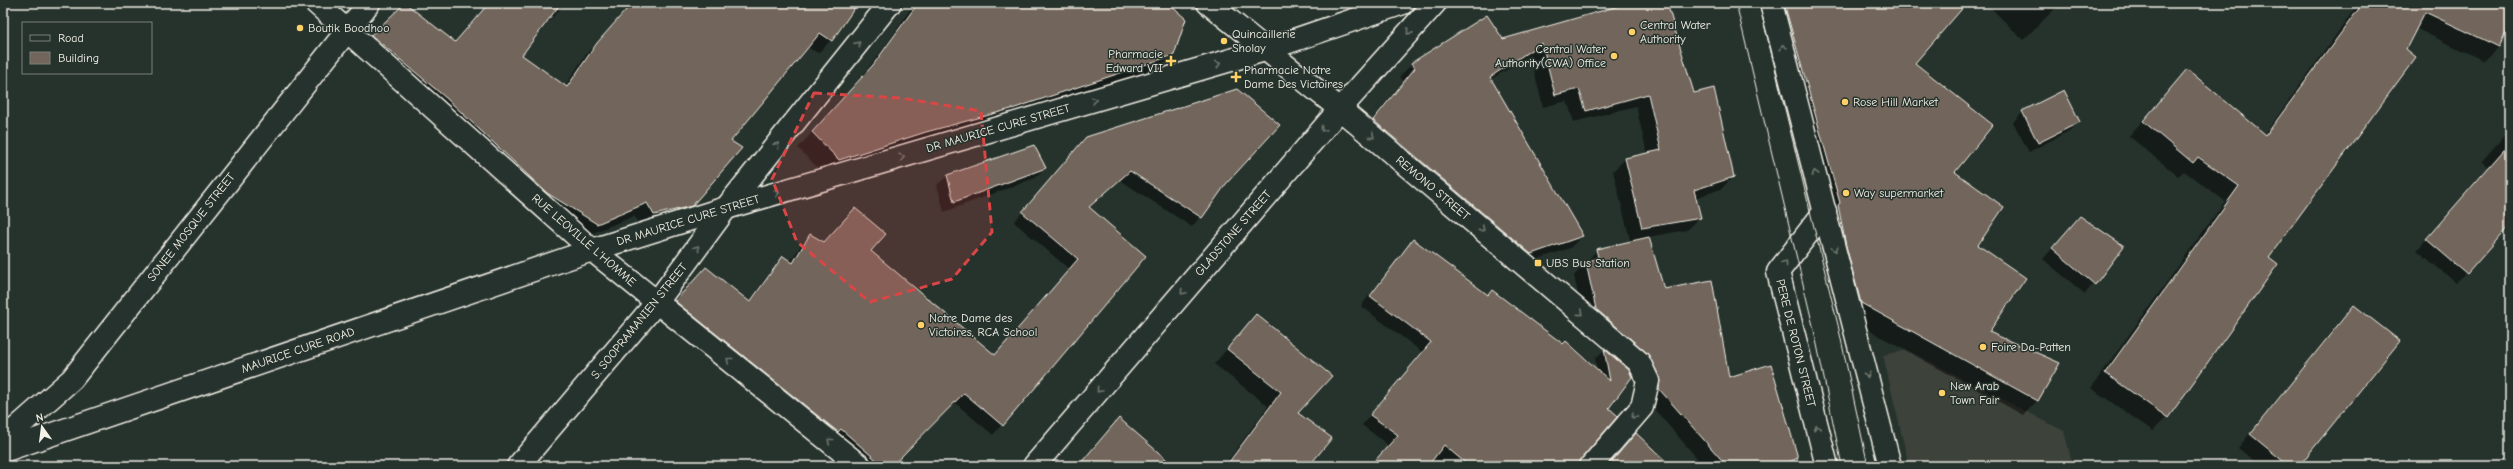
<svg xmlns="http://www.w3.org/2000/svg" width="2513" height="469" viewBox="0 0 2513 469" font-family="'Comic Neue',sans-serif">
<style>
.built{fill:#3d423b}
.shadow{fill:#0007}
.building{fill:#72665c;stroke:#f4f1e8}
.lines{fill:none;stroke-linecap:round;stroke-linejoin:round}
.street-casing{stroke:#f4f1e8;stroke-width:25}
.secondary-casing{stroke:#f4f1e8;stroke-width:25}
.street{stroke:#26332d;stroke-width:22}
.secondary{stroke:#26332d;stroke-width:22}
.tram{stroke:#f4f1e8;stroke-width:1}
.oneway{stroke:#6e766e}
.marked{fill:#da4645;fill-opacity:0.2;stroke:#da4645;stroke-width:3;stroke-dasharray:8 5;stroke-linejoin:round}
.poi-dot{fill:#ffd166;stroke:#26332d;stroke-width:1.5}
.labels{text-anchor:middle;stroke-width:3;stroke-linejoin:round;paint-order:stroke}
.poi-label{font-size:12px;fill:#f4f1e8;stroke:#26332d;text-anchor:start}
.street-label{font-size:12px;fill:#f4f1e8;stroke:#26332d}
</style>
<rect width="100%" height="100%" fill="#26332d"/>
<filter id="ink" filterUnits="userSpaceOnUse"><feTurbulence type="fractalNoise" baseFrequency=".025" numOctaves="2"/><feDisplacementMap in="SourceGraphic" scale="8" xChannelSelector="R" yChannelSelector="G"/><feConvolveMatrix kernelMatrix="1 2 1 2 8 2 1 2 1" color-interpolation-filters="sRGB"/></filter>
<g filter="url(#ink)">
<path class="built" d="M1908,350L2064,431L2073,466H1909L1883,355Z"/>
<g class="shadow">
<path d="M489,3H566L549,21L547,20L521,56L565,86L584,57L632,3H857L831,40L818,53L807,47L729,141L691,205L677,218L641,227L634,216L583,237L359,49L405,4L454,43Z"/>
<path d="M914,3H1187L1178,13L1173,54L1158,69L824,174L798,148L858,81L890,40Z"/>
<path d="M1633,3H1666L1694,94L1733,177L1721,189L1695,198L1700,218L1687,230L1648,237L1663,290L1728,378L1797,458L1789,466H1704L1647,401L1635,365L1584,321L1574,276L1597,250L1641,240H1630L1613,171L1625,159L1647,154L1636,106L1574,122L1567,101L1543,107L1530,55L1490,80L1582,236L1570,248L1518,266L1361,133L1403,81L1400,76L1412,64Z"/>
<path d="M1764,3H1965L1914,63L1976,245L1988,332L2037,401L2023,415L1847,318Z"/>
<path d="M1986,3H2061L2023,40Z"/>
<path d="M2359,3H2510V42L2503,38L2499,47L2484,61L2415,28L2167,417L2153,431L2091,388L2225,201L2184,171L2178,176L2129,136L2187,70L2264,135Z"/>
<path d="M2023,112L2079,122L2069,131L2029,152L2013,122Z"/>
<path d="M2510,129V223L2456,283L2417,250L2489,167L2482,161Z"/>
<path d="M1034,146L1045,168L1035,178L944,212L937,185L947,176Z"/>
<path d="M1077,148L1225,184L1192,227L1120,180L1088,208L1145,256L993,435L954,402L891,466H863L667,311L697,278L749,302L774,267L784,258L790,262L801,245L810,235L824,243L869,251L994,356L1069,269L1014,222Z"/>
<path d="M2080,217L2122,246L2085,294L2043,259Z"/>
<path d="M1413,240L1488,296L1597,370L1595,359L1604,350L1628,370L1557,466H1370L1389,446L1362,425L1422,352L1361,306Z"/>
<path d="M2354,307L2298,466H2260L2238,448L2341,320Z"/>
<path d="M1256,316L1296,413L1308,466H1224L1268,406L1214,364Z"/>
<path d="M1119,420L1160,466H1077L1105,434Z"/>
<path d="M1636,434L1669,466H1607Z"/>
</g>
<g class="building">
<path d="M405,3L455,42L489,3H561L522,55L567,87L597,43L632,3H858L832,41L820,33L731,141L742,148L692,206L654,215L647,203L597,224L547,193L446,98L371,35Z"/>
<path d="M918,3H1168L1186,19L1174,55L1015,108L926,132L839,160L812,132L873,65Z"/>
<path d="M1629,3H1667L1694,93L1714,88L1734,177L1694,190L1701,218L1642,228L1625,158L1661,150L1648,94L1586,111L1579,89L1555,95L1542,43L1490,77L1583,236L1531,254L1373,120L1415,68L1411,63L1487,15L1503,39Z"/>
<path d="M1784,3H1967L1915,63L1993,125L1955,172L2004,207L1978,245L2026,278L1989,332L2060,363L2038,401L1861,303L1846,246L1838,205L1840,203Z"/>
<path d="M2363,3H2510V25L2499,47L2425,12L2406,49L2416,57L2269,257L2278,264L2168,418L2105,373L2239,186L2198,157L2193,163L2143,121L2187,69L2266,135Z"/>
<path d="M1237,89L1280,125L1226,184L1202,218L1130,171L1089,207L1146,256L1003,426L964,393L892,466H883L841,429L838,432L675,301L706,267L750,302L783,256L793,263L810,234L824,242L855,208L886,234L871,251L995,355L1078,259L1022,212L1086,137Z"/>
<path d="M2064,90L2080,122L2038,143L2022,111Z"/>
<path d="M2510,143V225L2467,274L2426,239Z"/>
<path d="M1034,145L1046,168L954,202L947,175Z"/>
<path d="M2080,216L2124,246L2095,285L2052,248Z"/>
<path d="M1649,237L1664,289L1712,280L1729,377L1771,364L1798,458L1780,466H1727L1659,389V376L1647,353L1596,309L1586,263L1598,257L1596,249Z"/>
<path d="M1413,239L1488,295L1492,290L1563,344L1566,341L1610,381L1604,349L1629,370L1632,377L1609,408L1618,416L1582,458L1579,466H1469L1444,445L1428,466H1370L1398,435L1370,415L1431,342L1370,296Z"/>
<path d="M2354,305L2400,341L2299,466H2289L2250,434Z"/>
<path d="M1256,314L1332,376L1298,413L1332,438L1309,466H1226L1281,392L1227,349Z"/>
<path d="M1119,418L1174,466H1078Z"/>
<path d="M1636,433L1671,466H1608Z"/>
</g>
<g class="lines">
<defs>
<g id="street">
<path d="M316,3L592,250"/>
<path d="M1208,3L1340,109L1639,362L1648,381L1642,407L1591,466"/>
<path d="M1825,211L1778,272L1827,466"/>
<path d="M3,440L72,379L369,3"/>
<path d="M518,466L657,302L726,208L890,3"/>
</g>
<g id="secondary">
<path d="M1771,3L1890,466"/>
<path d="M592,250L860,466"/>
<path d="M3,451L592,250L726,208L1265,50L1403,3"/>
<path d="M1034,466L1340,109L1435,3"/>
</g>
</defs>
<use href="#street" class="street-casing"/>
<use href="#secondary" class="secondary-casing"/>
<use href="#street" class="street"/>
<use href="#secondary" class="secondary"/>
<g class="tram">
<path d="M1736,3L1814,330L1842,466"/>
<path d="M1759,3L1838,325L1868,466"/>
</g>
</g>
<defs><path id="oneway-chevron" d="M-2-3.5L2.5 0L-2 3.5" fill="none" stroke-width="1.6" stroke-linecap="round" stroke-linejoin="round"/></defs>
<g class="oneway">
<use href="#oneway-chevron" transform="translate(1409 32) rotate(132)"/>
<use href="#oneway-chevron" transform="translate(858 44) rotate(-51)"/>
<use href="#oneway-chevron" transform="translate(1783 47) rotate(-105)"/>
<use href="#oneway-chevron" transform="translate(1218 64) rotate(-16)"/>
<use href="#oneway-chevron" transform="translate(1094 100) rotate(-16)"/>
<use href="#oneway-chevron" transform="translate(1323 129) rotate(131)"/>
<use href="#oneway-chevron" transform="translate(1372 136) rotate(40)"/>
<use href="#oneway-chevron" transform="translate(777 145) rotate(-51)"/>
<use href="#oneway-chevron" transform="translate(902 157) rotate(-16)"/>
<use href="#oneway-chevron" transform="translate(1815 173) rotate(-105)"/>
<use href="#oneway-chevron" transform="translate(777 193) rotate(-16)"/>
<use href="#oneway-chevron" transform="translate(1482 229) rotate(40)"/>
<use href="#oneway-chevron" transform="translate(697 248) rotate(-54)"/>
<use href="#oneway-chevron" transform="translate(1835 249) rotate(76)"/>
<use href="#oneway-chevron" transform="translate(1785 263) rotate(-53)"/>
<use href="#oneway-chevron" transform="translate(1183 292) rotate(131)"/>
<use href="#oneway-chevron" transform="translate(1581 313) rotate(40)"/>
<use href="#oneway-chevron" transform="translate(729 360) rotate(-141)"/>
<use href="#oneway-chevron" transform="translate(1867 375) rotate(76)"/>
<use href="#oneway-chevron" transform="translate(1099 390) rotate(131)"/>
<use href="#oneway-chevron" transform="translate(1634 416) rotate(131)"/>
<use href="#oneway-chevron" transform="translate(1817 428) rotate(-104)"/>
<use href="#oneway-chevron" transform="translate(830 441) rotate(-141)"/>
</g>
</g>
<path class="marked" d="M814,93L901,98L981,111L992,232L952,279L870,302L797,242L772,179Z"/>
<g class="poi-dot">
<circle cx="300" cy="28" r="4"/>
<circle cx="1632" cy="32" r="4"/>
<circle cx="1224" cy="41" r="4"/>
<circle cx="1614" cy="56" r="4"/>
<path d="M1169 55h4v4h4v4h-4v4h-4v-4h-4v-4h4z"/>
<path d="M1234 71h4v4h4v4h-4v4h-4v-4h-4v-4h4z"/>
<circle cx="1845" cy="102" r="4"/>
<circle cx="1846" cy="193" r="4"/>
<rect x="1534" y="259" width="8" height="8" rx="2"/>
<circle cx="921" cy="325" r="4"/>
<circle cx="1983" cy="347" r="4"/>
<circle cx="1942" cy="393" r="4"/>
</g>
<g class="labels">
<g class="poi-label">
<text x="1640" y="29">Central Water<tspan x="1640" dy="14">Authority</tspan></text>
<text x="308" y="32">Boutik Boodhoo</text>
<text x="1232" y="38">Quincaillerie<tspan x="1232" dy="14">Sholay</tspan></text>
<text x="1606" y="53" text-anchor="end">Central Water<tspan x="1606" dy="14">Authority(CWA) Office</tspan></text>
<text x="1163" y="58" text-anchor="end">Pharmacie<tspan x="1163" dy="14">Edward VII</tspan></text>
<text x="1244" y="74">Pharmacie Notre<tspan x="1244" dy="14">Dame Des Victoires</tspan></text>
<text x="1853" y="106">Rose Hill Market</text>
<text x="1854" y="197">Way supermarket</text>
<text x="1546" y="267">UBS Bus Station</text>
<text x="929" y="322">Notre Dame des<tspan x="929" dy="14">Victoires, RCA School</tspan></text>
<text x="1991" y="351">Foire Da-Patten</text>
<text x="1950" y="390">New Arab<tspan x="1950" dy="14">Town Fair</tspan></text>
</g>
<g class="street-label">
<text transform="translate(998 128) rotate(-16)" y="4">DR MAURICE CURE STREET</text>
<text transform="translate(1433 188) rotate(40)" y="4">REMONO STREET</text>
<text transform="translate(688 220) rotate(-17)" y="4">DR MAURICE CURE STREET</text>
<text transform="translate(191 227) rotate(-52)" y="4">SONEE MOSQUE STREET</text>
<text transform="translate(1233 233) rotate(-49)" y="4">GLADSTONE STREET</text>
<text transform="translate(584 240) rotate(41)" y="4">RUE LEOVILLE L'HOMME</text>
<text transform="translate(639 321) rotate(-51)" y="4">S. SOOPRAMANIEN STREET</text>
<text transform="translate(1796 343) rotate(76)" y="4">PERE DE ROTON STREET</text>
<text transform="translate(298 350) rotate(-19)" y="4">MAURICE CURE ROAD</text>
</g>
</g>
<rect width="2513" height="469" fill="none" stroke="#26332d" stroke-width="16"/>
<rect x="8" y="8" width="2497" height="453" fill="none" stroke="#f4f1e8" stroke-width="1.5" filter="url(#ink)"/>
<rect x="22" y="22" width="130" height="52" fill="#26332d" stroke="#787f78"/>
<rect x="30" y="35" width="20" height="6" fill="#26332d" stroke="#787f78"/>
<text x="58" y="42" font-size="12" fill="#f4f1e8">Road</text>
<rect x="30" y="52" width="20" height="12" fill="#72665c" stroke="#787f78"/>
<text x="58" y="62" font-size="12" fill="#f4f1e8">Building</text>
<g transform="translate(42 427) rotate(346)" stroke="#26332d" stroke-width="3" paint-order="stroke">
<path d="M0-3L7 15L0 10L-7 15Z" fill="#f4f1e8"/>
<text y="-6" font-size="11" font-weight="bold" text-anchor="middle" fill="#f4f1e8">N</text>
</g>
</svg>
